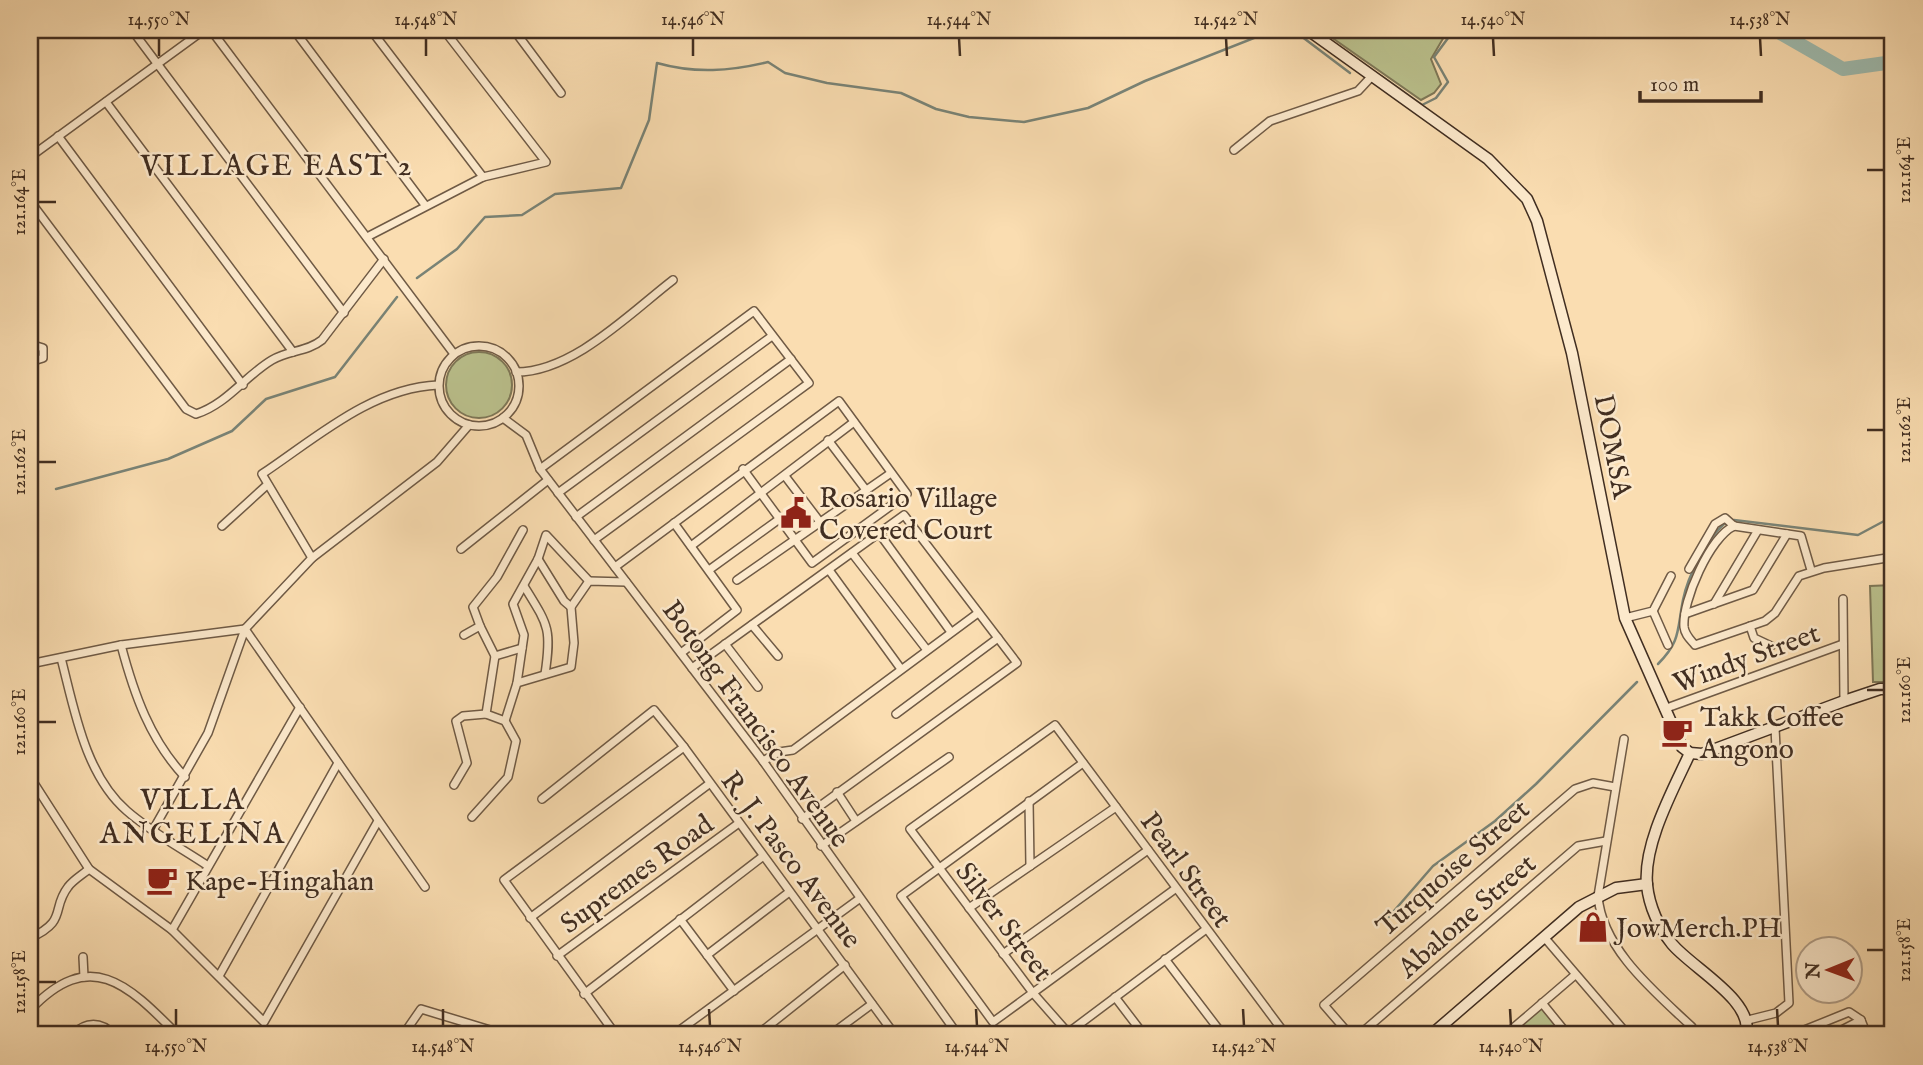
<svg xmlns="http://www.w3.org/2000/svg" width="1923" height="1065" viewBox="0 0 1923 1065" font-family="'IM FELL English',serif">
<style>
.green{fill:#bbc28e;stroke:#7e7858;stroke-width:2}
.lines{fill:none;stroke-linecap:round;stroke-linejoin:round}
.stream{stroke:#798376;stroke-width:2.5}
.river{stroke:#9ebbaf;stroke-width:14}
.street-casing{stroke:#6f5a45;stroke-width:10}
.secondary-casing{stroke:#412e21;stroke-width:13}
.street{stroke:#fce9cc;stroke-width:7}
.secondary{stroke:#fce9cc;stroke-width:10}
.ticks{fill:none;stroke:#412e21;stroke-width:2.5}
.labels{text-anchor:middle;stroke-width:5;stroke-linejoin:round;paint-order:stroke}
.street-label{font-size:28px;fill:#412e21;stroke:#fce9cc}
.poi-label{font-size:28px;fill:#412e21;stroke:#fce9cc;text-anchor:start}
.neighbourhood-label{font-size:30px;letter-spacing:2px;fill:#412e21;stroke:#fce9cc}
.neatline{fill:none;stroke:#412e21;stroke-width:2.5}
.ticks-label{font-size:18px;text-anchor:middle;fill:#412e21}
</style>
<rect width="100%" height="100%" fill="#faddb1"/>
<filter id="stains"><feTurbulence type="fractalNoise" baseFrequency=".00286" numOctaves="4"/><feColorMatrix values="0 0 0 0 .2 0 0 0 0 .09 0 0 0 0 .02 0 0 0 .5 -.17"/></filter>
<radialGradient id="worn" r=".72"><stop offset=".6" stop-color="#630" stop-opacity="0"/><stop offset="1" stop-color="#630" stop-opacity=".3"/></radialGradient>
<g class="green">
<path d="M1321,30H1448L1431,59L1441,84L1434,93L1421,100Z"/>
<circle cx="479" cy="385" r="33"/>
<path d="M1893,585V682H1873L1870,586Z"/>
<path d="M1541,1007L1564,1035H1509Z"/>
</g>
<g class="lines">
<g class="stream">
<path d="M1293,30L1350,73"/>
<path d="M1381,76L1422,105L1436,98L1448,82L1434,57L1454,30"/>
<path d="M417,278L457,249L485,217L522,215L555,194L621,188L649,120L657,63C696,74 730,71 768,62L785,73L827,83L901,93L936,109L969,117L1024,122L1088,108L1145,81L1274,30"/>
<path d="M56,489L168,459L232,431L266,399L335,377L397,297"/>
<path d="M1734,520L1858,535L1886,520L1893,506"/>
<path d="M1658,664C1681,641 1677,630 1683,600C1688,575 1707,539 1725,523"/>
<path d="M1387,919L1433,866L1495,821L1536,784L1637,682"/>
</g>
<path class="river" d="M1775,30L1843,69L1893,62"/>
<defs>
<g id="street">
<path d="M132,30L344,313"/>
<path d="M211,30L454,354"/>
<path d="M294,30L425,205"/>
<path d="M371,30L483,177"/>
<path d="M514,30L561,93"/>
<path d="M106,102L293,352"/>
<path d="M58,136L243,385"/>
<path d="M1234,150L1270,121L1358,91L1372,76"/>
<path d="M30,157L204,30"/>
<path d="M30,201L186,409L196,414C227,404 245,376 272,360C289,350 307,352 322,340L384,259"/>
<path d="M367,237L483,177L546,162L444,30"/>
<path d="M30,344L43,348V358L30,362"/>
<circle cx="479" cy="386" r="40"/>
<path d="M516,372C573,372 630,313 673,280"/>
<path d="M503,418L526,435L540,469L763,761L958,1035"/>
<path d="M828,440L866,490"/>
<path d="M540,469L754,311L809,383L594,540"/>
<path d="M785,476L820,522"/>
<path d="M558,493L772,336"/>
<path d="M576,517L791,359"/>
<path d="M674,523L737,610L681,653"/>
<path d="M222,526L267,485"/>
<path d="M1734,526C1710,537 1682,601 1684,627C1685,635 1690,639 1695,645L1765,621L1775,613L1799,576L1824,568L1893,557"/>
<path d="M1734,526L1801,536L1811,570"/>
<path d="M879,533L951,632"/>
<path d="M691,546L854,422"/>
<path d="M461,549L548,480"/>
<path d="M852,553L927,650"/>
<path d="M312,558L262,474C316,438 371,388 438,385"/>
<path d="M538,559L564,601L571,607"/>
<path d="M615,567L839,401L907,494L812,563L743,469"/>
<path d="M1689,569L1715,524L1725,518L1734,526"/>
<path d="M709,570L778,520"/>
<path d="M829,570L901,669"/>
<path d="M737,580L891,473"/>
<path d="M524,586C548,625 552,628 545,674"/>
<path d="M1843,599L1844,701"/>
<path d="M1714,604L1758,530"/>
<path d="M1653,611L1668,645"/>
<path d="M1685,614L1753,590L1787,534"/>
<path d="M1625,618L1653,611L1671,576"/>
<path d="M752,625L778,656"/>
<path d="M480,626L473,607L497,577L523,530"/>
<path d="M1750,626L1754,638L1771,646"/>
<path d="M245,629L425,887"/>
<path d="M464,635L480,626L495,656L486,714L505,721L516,741L508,777L472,817"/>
<path d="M725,644L758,687"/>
<path d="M121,645C134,694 150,740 185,777"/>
<path d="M495,656L522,648"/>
<path d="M61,658C74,708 85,775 127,811C151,832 181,848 208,866"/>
<path d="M30,664L121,645L245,629"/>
<path d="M692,668L904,515L1017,663L802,819"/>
<path d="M517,683L524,635L513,604L538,559L546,535L589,581"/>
<path d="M1664,709L1843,644"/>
<path d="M896,714L998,638"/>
<path d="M505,721L517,683L571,667L574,643L571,607L589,581L626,582"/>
<path d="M1624,739L1598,896C1602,949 1655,992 1692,1027V1035"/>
<path d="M763,761L779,752L793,750L978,613"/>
<path d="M1083,763L901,896L993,1022L1175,889"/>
<path d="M30,777L89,869L172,930L264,1022L378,821"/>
<path d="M454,785L467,763L456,721L463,716L486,714"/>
<path d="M837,792L856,821"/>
<path d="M542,799L654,710L684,747L895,1035"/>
<path d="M1029,801L1030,866"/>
<path d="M153,830L208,733L245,629L312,558L437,462L469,425"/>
<path d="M821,846L949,757"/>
<path d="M1892,846L1893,964"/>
<path d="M969,908L1116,807"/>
<path d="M530,918L709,784"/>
<path d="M680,919L734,991"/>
<path d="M172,930L300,707"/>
<path d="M1544,937L1628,1035"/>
<path d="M30,938C68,921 51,909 68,887C73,880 82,875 89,869"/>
<path d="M1003,954L1148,850"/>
<path d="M707,955L788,893"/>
<path d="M557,956L739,823"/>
<path d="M83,957L84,977"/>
<path d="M1165,959L1223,1035"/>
<path d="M219,976L338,763"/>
<path d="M584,994L762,857"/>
<path d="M1115,997L1144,1035"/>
<path d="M1542,1003L1568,1035"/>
<path d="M30,1010C91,946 128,985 178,1035"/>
<path d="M1748,1020L1776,1013L1789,1003L1775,728"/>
<path d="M72,1035C86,1021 101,1021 114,1035"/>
<path d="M403,1035L421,1009L500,1033L498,1035"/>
<path d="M578,1035V1031"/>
<path d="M616,1035L504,880L684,747"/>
<path d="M673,1035L859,899"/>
<path d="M757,1035L845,965"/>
<path d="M830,1035L872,1004"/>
<path d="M1065,1035L1205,930"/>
<path d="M1070,1035L1033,993L910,829L1055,725L1286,1035"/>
<path d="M1350,1035L1324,1005L1575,789L1593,783L1615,787"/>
<path d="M1359,1035L1578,846L1606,841"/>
<path d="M1505,1035L1575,975"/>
<path d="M1771,1035L1797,1033L1849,1012L1861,1020L1867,1035"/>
<path d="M1832,1035L1861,1020"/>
</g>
<g id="secondary">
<path d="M1308,30L1488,159L1527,199L1537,221L1572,353L1625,618L1682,747L1690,753L1702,754L1844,701L1880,689H1893"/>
<path d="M1690,753C1673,790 1643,844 1647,885C1649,906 1659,928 1672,944C1692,968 1755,1001 1746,1035"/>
<path d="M1431,1035L1579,907L1616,888L1647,884"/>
</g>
</defs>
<use href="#street" class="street-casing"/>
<use href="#secondary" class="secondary-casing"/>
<use href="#street" class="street"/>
<use href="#secondary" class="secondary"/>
</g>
<path class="ticks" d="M159,38V56M426,38V56M693,38V56M959,38L960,56M1226,38L1227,56M1493,38L1494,56M1760,38L1761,56M1867,170H1884M38,202H56M1867,430H1884M38,462H56M1867,690H1884M38,722H56M1867,950H1884M38,982H56M176,1009V1026M443,1009V1026M709,1009L710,1026M976,1009L977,1026M1243,1009L1244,1026M1510,1009L1511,1026M1777,1009L1778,1026"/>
<defs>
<symbol id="civic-bare" viewBox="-9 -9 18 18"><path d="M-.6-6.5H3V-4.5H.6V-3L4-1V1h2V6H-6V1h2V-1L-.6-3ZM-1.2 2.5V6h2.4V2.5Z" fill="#8f2418" stroke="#fce9cc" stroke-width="2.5" paint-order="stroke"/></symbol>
<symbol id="cafe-bare" viewBox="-9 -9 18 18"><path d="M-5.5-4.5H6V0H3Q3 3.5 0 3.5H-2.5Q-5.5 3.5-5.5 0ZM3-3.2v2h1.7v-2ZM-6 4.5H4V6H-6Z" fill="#8f2418" stroke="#fce9cc" stroke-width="2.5" paint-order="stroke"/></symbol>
<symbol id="shop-bare" viewBox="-9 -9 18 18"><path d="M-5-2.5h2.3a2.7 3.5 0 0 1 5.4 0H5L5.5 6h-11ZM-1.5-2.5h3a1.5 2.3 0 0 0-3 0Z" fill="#8f2418" stroke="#fce9cc" stroke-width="2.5" paint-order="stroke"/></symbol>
</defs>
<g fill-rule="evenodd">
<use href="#civic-bare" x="774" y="491" width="44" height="44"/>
<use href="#cafe-bare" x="1655" y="710" width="44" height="44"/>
<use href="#cafe-bare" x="140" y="858" width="44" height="44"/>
<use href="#shop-bare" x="1571" y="905" width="44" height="44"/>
</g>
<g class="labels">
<g class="street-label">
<text transform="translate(1614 446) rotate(79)" y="10">DOMSA</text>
<text transform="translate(1746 657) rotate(-20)" y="10">Windy Street</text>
<text transform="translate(757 723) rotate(54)" y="10">Botong Francisco Avenue</text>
<text transform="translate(792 859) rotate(53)" y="10">R. J. Pasco Avenue</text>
<text transform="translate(1452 867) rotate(-41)" y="10">Turquoise Street</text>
<text transform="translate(1187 869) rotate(54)" y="10">Pearl Street</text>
<text transform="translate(636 873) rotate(-36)" y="10">Supremes Road</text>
<text transform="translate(1466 915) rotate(-41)" y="10">Abalone Street</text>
<text transform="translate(1005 921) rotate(53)" y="10">Silver Street</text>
</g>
<g class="poi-label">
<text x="819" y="507">Rosario Village<tspan x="819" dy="32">Covered Court</tspan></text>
<text x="1700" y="726">Takk Coffee<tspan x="1700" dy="32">Angono</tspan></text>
<text x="185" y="890">Kape-Hingahan</text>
<text x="1616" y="937">JowMerch.PH</text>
</g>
<g class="neighbourhood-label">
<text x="277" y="175">VILLAGE EAST 2</text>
<text x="193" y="809">VILLA<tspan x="193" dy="34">ANGELINA</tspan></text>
</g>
</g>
<rect width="1923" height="1065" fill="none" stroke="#faddb1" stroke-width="77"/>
<g transform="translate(1829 970) rotate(269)"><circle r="33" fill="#fce9cc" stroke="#b19e88" stroke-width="2"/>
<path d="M0-5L12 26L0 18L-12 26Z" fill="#8f2418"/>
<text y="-10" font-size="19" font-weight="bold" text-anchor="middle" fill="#412e21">N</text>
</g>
<path d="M1640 91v10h121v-10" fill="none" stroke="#412e21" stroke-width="3.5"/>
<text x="1650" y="91" font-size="21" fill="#412e21" stroke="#fce9cc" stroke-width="5" paint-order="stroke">100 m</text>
<rect x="38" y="38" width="1846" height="988" class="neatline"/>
<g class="ticks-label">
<text x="159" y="25">14.550°N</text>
<text x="426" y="25">14.548°N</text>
<text x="693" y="25">14.546°N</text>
<text x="959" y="25">14.544°N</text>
<text x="1226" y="25">14.542°N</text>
<text x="1493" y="25">14.540°N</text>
<text x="1760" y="25">14.538°N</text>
<text transform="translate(1904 170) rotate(-90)" y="6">121.164°E</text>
<text transform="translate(19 202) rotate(-90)" y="6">121.164°E</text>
<text transform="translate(1904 430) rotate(-90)" y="6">121.162°E</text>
<text transform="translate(19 462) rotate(-90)" y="6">121.162°E</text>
<text transform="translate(1904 690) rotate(-90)" y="6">121.160°E</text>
<text transform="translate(19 722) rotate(-90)" y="6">121.160°E</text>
<text transform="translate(1904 950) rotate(-90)" y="6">121.158°E</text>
<text transform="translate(19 982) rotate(-90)" y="6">121.158°E</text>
<text x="176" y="1052">14.550°N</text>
<text x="443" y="1052">14.548°N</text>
<text x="710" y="1052">14.546°N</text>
<text x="977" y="1052">14.544°N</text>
<text x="1244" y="1052">14.542°N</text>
<text x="1511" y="1052">14.540°N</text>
<text x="1778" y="1052">14.538°N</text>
</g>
<rect width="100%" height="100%" filter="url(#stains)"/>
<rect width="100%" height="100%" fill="url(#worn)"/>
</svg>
